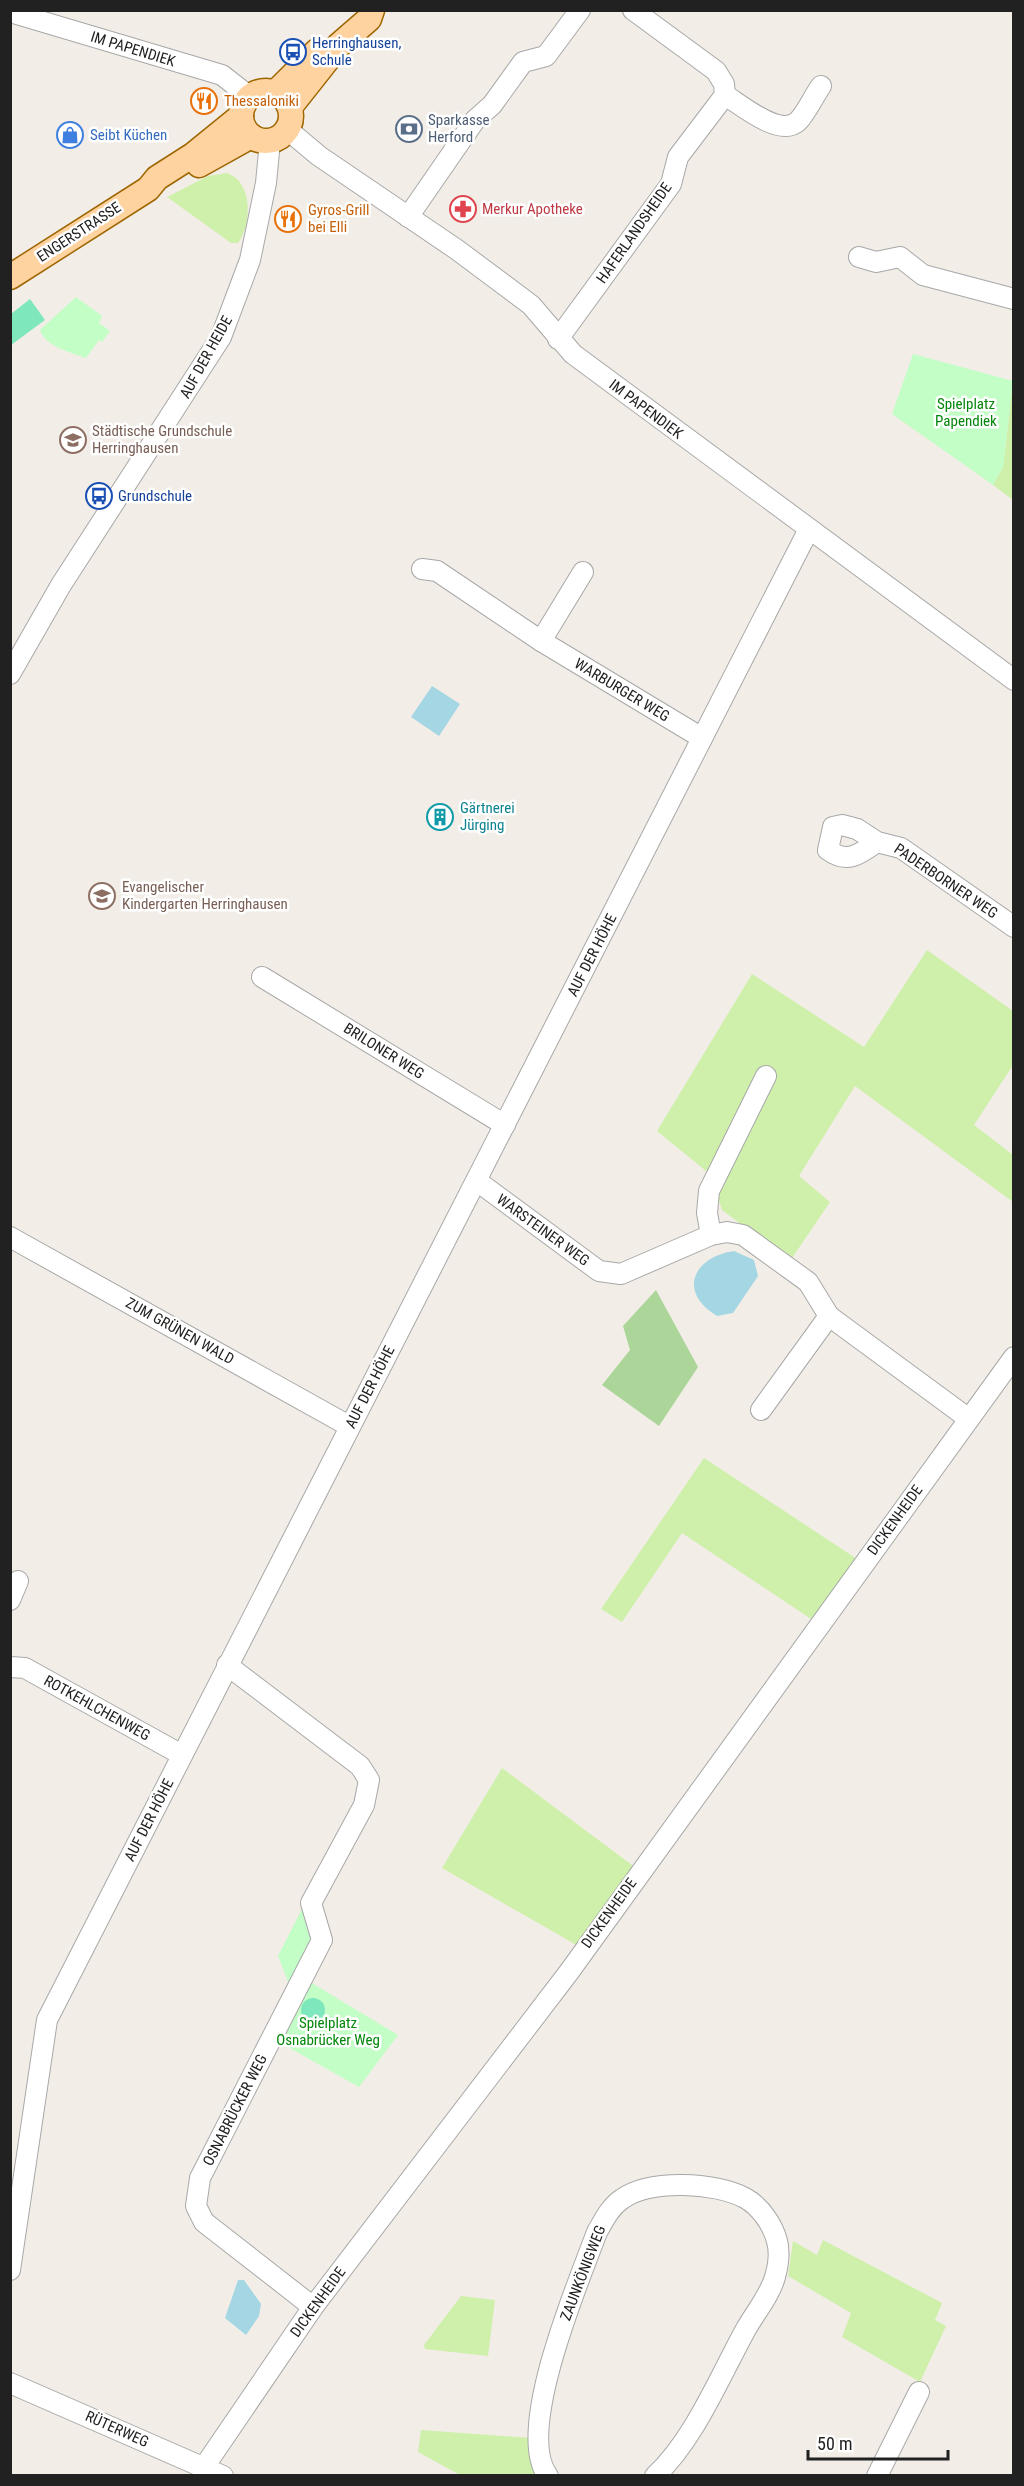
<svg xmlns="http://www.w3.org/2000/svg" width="1024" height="2486" viewBox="0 0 1024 2486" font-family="'Roboto Condensed',sans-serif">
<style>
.grass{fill:#cef0aa}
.forest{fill:#acd599}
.park{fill:#c2fec6}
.pitch{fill:#7fe7bc}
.water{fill:#a4d6e3}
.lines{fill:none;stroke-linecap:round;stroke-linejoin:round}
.minor-casing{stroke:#a8a8a8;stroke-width:22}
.major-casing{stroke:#9e6600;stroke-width:27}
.minor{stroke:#fff;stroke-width:20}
.major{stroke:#ffd39f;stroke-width:24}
.labels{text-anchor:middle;stroke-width:5;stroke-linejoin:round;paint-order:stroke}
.transit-label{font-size:15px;fill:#164399;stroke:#fff;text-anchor:start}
.street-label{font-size:15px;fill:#212121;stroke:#fff}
.food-label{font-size:15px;fill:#c56008;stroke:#fff;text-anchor:start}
.service-label{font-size:15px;fill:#4e5e75;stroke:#fff;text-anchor:start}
.shop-label{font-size:15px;fill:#366cbe;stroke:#fff;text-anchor:start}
.health-label{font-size:15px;fill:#be3a42;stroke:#fff;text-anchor:start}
.park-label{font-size:15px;fill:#03860a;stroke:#fff}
.education-label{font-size:15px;fill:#785e54;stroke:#fff;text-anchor:start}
.culture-label{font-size:15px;fill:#0d838f;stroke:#fff;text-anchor:start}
</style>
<rect width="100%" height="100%" fill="#f2eee7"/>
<g class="grass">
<path d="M227,173C253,182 252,223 238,243H231L167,197L208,176Z"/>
<path d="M1013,381V500L993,485L1003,467Z"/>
<path d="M927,950L1013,1011V1065L974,1125L1013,1155V1202L855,1086L799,1176L830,1202L790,1261L722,1210L711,1175L657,1131L752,974L864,1047Z"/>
<path d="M704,1458L860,1561L817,1623L682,1533L622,1622L601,1609Z"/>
<path d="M502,1768L636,1868L580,1947L442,1868Z"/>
<path d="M823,2240L942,2303L935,2320L946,2326L920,2382L842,2337L851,2313L788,2276L793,2241L817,2255Z"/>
<path d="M461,2296L495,2300L488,2356L425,2349L424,2345Z"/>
<path d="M421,2430L531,2438L540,2475H460L418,2452Z"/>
</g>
<path class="forest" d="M656,1290L698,1367L659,1426L602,1385L630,1350L623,1326Z"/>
<g class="park">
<path d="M76,297L102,316L99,323L110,331L102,342L99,340L86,358C70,352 46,347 40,330Z"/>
<path d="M913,354L1013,381L1003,467L993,485L892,414Z"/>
<path d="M304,1905L316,1941L291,1989L278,1956Z"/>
<path d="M310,1982L398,2035L359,2087L279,2042Z"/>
</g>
<g class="pitch">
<path d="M30,299L45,320L11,345V314Z"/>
<circle cx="313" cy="2010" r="12"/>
</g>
<g class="water">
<path d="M432,686L460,704L439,736L411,717Z"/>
<path d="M734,1251L754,1260L758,1276L733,1313L717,1316C677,1292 693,1257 734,1251Z"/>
<path d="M238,2280H244L261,2304L259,2316L246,2335L225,2318Z"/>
</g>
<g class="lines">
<defs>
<g id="minor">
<path d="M10,12L222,75L250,97"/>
<path d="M725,95C741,105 779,137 797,122C806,114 813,97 821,86"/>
<path d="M288,130L319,156L456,249L531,305L573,354L1014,680"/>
<path d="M408,217L475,120L492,105L523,62L546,56L580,10"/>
<path d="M859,257L876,262L900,257L923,275L1014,299"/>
<path d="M558,339L671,184L678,157L725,95L724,84L716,71L633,10"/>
<path d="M422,569L437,571L541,641L702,738"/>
<path d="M541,641L583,572"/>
<path d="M10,674L61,585L221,337L250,260L266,183L270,141"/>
<path d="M877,842C859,855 847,864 828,850L833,827L842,825L857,829L877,842L901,848L1014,927"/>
<path d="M262,977L505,1125"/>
<path d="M477,1181L599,1271L621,1274L711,1235L727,1232L743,1235L808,1282L829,1316L969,1419"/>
<path d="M711,1235L707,1213L709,1191L766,1076"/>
<path d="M10,1237L349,1426"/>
<path d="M761,1410L829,1316"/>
<path d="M10,1600L18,1581"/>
<path d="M227,1665L360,1766L369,1780L364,1805L311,1903L322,1940L200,2178L196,2206L204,2222L313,2307"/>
<path d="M10,1667L25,1668L182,1755"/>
<path d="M10,2270L47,2020L809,529"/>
<path d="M10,2383L223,2476"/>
<path d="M204,2467L313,2307L569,1972L1014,1357"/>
<path d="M548,2476C514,2432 579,2281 597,2232C604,2220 610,2207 622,2199C650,2179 715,2182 745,2198C760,2206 773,2225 777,2241C780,2252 778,2267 775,2277C770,2295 755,2313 746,2329C720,2376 694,2440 655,2476"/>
<path d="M877,2476L919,2392"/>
</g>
<g id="major">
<circle cx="266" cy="116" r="25"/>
<path d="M276,92L317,51"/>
<path d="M290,107L339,45L369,19L372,10"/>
<path d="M199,165L251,136"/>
<path d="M10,277L148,189L157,178L193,155L241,116"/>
</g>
</defs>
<use href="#minor" class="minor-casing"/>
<use href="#major" class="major-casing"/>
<use href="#minor" class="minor"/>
<use href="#major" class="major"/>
</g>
<defs>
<symbol id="bus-ring" viewBox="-11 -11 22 22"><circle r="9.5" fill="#fff" stroke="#1a4fb4" stroke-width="1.5"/><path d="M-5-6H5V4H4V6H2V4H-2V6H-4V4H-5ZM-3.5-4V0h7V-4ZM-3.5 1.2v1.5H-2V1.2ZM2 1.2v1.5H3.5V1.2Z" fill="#1a4fb4"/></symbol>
<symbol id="restaurant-ring" viewBox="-11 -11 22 22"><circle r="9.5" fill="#fff" stroke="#e8710a" stroke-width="1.5"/><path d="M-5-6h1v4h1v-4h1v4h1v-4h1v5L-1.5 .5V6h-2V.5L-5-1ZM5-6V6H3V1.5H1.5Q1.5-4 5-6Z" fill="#e8710a"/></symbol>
<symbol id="bank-ring" viewBox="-11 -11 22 22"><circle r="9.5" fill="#fff" stroke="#5c6f8a" stroke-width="1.5"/><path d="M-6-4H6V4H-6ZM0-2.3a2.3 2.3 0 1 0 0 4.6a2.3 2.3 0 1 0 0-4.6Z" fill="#5c6f8a"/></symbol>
<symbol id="shop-ring" viewBox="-11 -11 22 22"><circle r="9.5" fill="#fff" stroke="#3f7fe0" stroke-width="1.5"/><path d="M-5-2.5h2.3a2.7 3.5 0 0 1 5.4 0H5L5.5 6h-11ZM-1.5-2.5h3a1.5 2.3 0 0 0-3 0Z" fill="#3f7fe0"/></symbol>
<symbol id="pharmacy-ring" viewBox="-11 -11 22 22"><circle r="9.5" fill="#fff" stroke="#e0444e" stroke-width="1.5"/><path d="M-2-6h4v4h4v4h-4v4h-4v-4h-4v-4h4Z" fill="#e0444e"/></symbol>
<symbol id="school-ring" viewBox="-11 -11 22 22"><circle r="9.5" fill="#fff" stroke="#8d6e63" stroke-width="1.5"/><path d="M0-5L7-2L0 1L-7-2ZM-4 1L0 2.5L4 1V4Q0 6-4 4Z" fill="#8d6e63"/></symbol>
<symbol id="building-ring" viewBox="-11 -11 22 22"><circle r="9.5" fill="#fff" stroke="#0f9aa8" stroke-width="1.5"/><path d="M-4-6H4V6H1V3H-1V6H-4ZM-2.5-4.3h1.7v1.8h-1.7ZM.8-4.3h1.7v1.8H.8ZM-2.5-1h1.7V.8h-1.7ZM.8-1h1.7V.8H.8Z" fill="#0f9aa8"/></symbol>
</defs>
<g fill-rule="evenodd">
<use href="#bus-ring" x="278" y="37" width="30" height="30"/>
<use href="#restaurant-ring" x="189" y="86" width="30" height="30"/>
<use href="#bank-ring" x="394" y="114" width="30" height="30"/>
<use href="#shop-ring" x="55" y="120" width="30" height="30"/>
<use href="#pharmacy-ring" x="448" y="194" width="30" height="30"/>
<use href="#restaurant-ring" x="273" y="204" width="30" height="30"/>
<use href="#school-ring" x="58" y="425" width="30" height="30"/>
<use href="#bus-ring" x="84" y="481" width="30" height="30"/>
<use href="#building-ring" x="425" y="802" width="30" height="30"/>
<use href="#school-ring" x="87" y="881" width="30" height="30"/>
</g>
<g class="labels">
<g class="transit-label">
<text x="312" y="48">Herringhausen,<tspan x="312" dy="17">Schule</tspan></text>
<text x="118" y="501">Grundschule</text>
</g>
<g class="street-label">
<text transform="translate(133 49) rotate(17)" y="5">IM PAPENDIEK</text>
<text transform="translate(79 232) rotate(-33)" y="5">ENGERSTRASSE</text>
<text transform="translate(634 233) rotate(-55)" y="5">HAFERLANDSHEIDE</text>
<text transform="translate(206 357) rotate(-61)" y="5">AUF DER HEIDE</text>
<text transform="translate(646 409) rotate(37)" y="5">IM PAPENDIEK</text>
<text transform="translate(622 690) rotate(31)" y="5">WARBURGER WEG</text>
<text transform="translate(946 881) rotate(34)" y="5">PADERBORNER WEG</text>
<text transform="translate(592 955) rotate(-63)" y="5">AUF DER HÖHE</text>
<text transform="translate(384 1051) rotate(32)" y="5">BRILONER WEG</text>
<text transform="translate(543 1230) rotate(36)" y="5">WARSTEINER WEG</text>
<text transform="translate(180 1331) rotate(29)" y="5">ZUM GRÜNEN WALD</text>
<text transform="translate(370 1387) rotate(-63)" y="5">AUF DER HÖHE</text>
<text transform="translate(895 1520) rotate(-54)" y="5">DICKENHEIDE</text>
<text transform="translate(97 1708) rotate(29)" y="5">ROTKEHLCHENWEG</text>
<text transform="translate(149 1820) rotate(-63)" y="5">AUF DER HÖHE</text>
<text transform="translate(609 1913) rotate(-54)" y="5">DICKENHEIDE</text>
<text transform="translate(235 2110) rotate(-63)" y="5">OSNABRÜCKER WEG</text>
<text transform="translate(583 2273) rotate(-69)" y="5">ZAUNKÖNIGWEG</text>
<text transform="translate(318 2302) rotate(-54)" y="5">DICKENHEIDE</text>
<text transform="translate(117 2429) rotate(24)" y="5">RÜTERWEG</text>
</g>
<g class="food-label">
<text x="224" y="106">Thessaloniki</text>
<text x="308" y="215">Gyros-Grill<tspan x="308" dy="17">bei Elli</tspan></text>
</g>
<g class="service-label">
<text x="428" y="125">Sparkasse<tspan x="428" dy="17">Herford</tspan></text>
</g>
<g class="shop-label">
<text x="90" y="140">Seibt Küchen</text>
</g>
<g class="health-label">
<text x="482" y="214">Merkur Apotheke</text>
</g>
<g class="park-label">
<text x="966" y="409">Spielplatz<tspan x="966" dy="17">Papendiek</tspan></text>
<text x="328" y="2028">Spielplatz<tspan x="328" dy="17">Osnabrücker Weg</tspan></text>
</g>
<g class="education-label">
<text x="92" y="436">Städtische Grundschule<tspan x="92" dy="17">Herringhausen</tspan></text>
<text x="122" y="892">Evangelischer<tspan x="122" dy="17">Kindergarten Herringhausen</tspan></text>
</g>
<g class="culture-label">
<text x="460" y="813">Gärtnerei<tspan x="460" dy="17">Jürging</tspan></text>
</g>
</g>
<rect width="1024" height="2486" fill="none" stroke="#212121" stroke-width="24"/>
<path d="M808 2450v9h140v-9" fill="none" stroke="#212121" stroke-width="3"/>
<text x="817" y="2450" font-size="18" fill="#212121" stroke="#ffffff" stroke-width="4.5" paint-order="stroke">50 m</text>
</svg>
